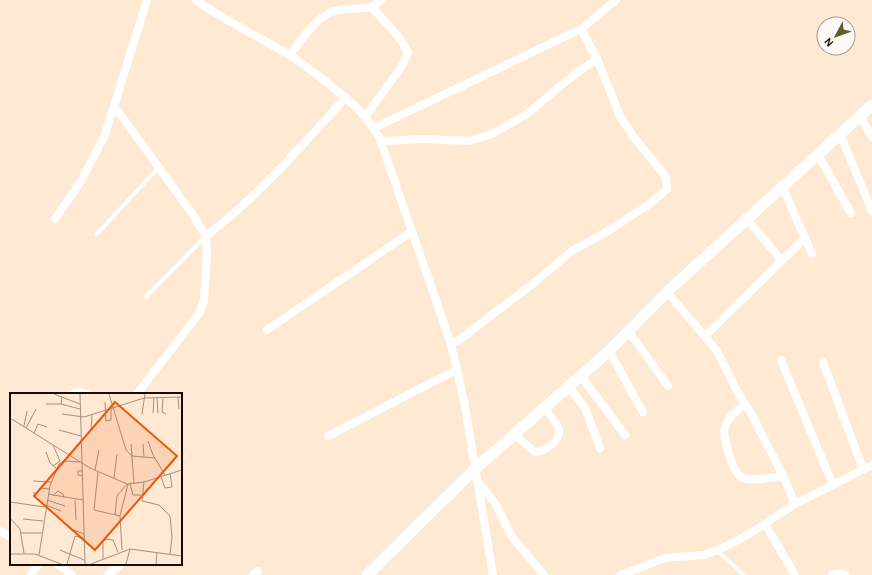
<svg xmlns="http://www.w3.org/2000/svg" width="872" height="575" viewBox="0 0 872 575" font-family="'Alegreya Sans',sans-serif">
<style>
.lines{fill:none;stroke-linecap:round;stroke-linejoin:round}
.lane{stroke:#fff;stroke-width:4}
.street{stroke:#fff;stroke-width:8}
.secondary{stroke:#fff;stroke-width:11}
.inset-road{fill:none;stroke:#a19181;stroke-width:1}
.view{fill:#e8590c;fill-opacity:0.15;stroke:#e8590c;stroke-width:2}
.inset-edge{fill:none;stroke:#140d06;stroke-width:2}
</style>
<rect width="100%" height="100%" fill="#ffe9d3"/>
<g class="lines">
<g class="lane">
<path d="M96,235L159,167"/>
<path d="M146,297L205,237"/>
<path d="M716,550L744,575"/>
</g>
<g class="street">
<path d="M196,0C225,21 257,36 288,54C303,63 317,75 330,85C350,101 368,116 380,139L451,344L464,401L493,575"/>
<path d="M290,55C301,41 314,20 331,12C347,5 368,14 381,0"/>
<path d="M115,107L191,212L206,236L207,254L204,300L200,312L137,394"/>
<path d="M366,116L402,66L408,53L401,40L372,7"/>
<path d="M860,116L872,137"/>
<path d="M374,128L581,29L616,0"/>
<path d="M840,134L872,211"/>
<path d="M380,139L384,141L423,139L469,141L492,134L527,114L575,74L597,59"/>
<path d="M818,155L851,213"/>
<path d="M782,186L812,254"/>
<path d="M55,219L81,181L105,135L147,0"/>
<path d="M747,219L781,260"/>
<path d="M206,236C258,196 302,146 346,97"/>
<path d="M667,292L717,351L737,391L752,415L783,476L795,504"/>
<path d="M267,330L411,232"/>
<path d="M629,332L668,386"/>
<path d="M705,336L805,238"/>
<path d="M451,344L458,341L535,282L572,251L608,231L651,203L667,189L666,177L633,136L620,116L597,59L581,29"/>
<path d="M609,351L643,412"/>
<path d="M781,360L833,485"/>
<path d="M823,362L863,469"/>
<path d="M581,376L625,435"/>
<path d="M569,387L585,408L600,448"/>
<path d="M71,394L78,392L86,394"/>
<path d="M745,404C737,411 728,417 725,427C722,437 733,474 743,478C753,482 772,477 783,476"/>
<path d="M513,434L535,452C542,452 547,448 552,444C568,431 553,419 543,407"/>
<path d="M328,436L456,370"/>
<path d="M478,482L495,503L512,537L544,575"/>
<path d="M765,524L795,575"/>
<path d="M0,531L11,537"/>
<path d="M57,564L72,575"/>
<path d="M31,575L38,564"/>
<path d="M108,575L121,564"/>
<path d="M253,575L258,571"/>
<path d="M621,575L665,558L704,555L720,549L746,536L795,504L872,465"/>
<path d="M832,575L840,573L846,575"/>
</g>
<path class="secondary" d="M367,575L475,469L609,351L667,292L872,105"/>
</g>
<g transform="translate(10 393)">
<rect width="172" height="172" fill="#ffe9d3"/>
<path class="inset-road" d="M44,1L70,11M70,1L75,171M99,1L116,57L122,63L145,65M52,4L51,11L70,16M168,4L169,16M147,5L148,20M153,5L152,19L156,21M95,9L96,28L101,27V16M36,11H51M143,20L144,5M52,21L74,24L134,5L172,4M132,21L135,1M0,25L80,75L117,91L134,89L172,77M14,33L17,18M16,35L26,16M49,37L71,43M81,37L82,22M24,40L28,31L37,34M138,48L143,62L155,82M121,51L124,91M133,51L134,64M36,59L40,70L47,76M43,73L50,68L43,52M85,77L89,57M72,78H68V82L72,83M88,79L84,117L110,123M151,84L155,95L162,94L160,80M104,85L107,61M23,88L41,89M134,89L132,108L149,112L160,123L162,144L160,161M120,91L123,102H131M23,100H27L30,95L39,96M38,101L73,107M43,103L48,98L53,101L54,105M37,107L55,113M65,107L66,127M0,109L35,114M36,112L51,118M105,122L107,103L117,91M0,125L10,136L14,160M13,126L33,128M61,136L74,141M11,140H32M50,157L74,167M112,157L110,123L118,91M0,161H25L51,171M29,162L40,93L49,71L54,68L70,69M93,166V149L96,146L103,147L108,159M57,171L65,143L74,145M81,171L120,156L172,163M116,171L120,156M146,171L147,159"/>
<path class="view" d="M105,9L167,63L85,157L24,103Z"/>
<rect width="172" height="172" class="inset-edge"/>
</g>
<g transform="translate(836 36) rotate(229)"><circle r="19" fill="#fef9f5" stroke="#a09b95"/>
<path d="M0-3L7 15L0 10L-7 15Z" fill="#615b28"/>
<text y="-6" font-size="11" font-weight="bold" text-anchor="middle" fill="#140d06">N</text>
</g>
</svg>
